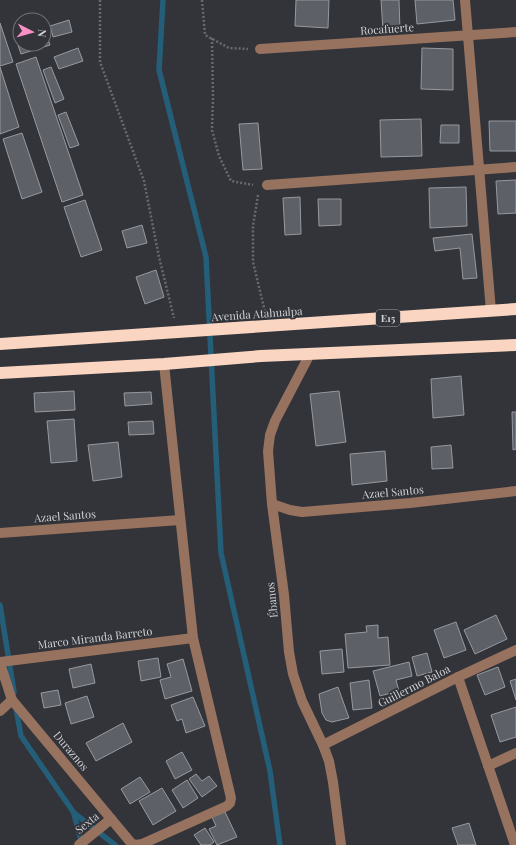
<svg xmlns="http://www.w3.org/2000/svg" width="516" height="845" viewBox="0 0 516 845" font-family="'Playfair Display',serif">
<style>
.lines{fill:none;stroke-linecap:round;stroke-linejoin:round}
.stream{stroke:#245e79;stroke-width:5.5}
.building{fill:#5d6066;stroke:#9699a0}
.path{stroke:#686a6f;stroke-width:2.5;stroke-dasharray:2 2;stroke-linecap:butt}
.minor{stroke:#97725e;stroke-width:10}
.highway{stroke:#fad5c1;stroke-width:12}
.labels{text-anchor:middle;stroke-width:3.5;stroke-linejoin:round;paint-order:stroke}
.shield{fill:#32343a;stroke:#a1a3a6;stroke-width:1}
.shield-label{font-size:10px;font-weight:bold;fill:#d0d2d5}
.street-label{font-size:11px;fill:#d0d2d5;stroke:#32343a}
</style>
<rect width="100%" height="100%" fill="#32343a"/>
<g class="lines">
<g class="stream">
<path d="M163,0L159,70L206,257L221,553L270,771L280,845"/>
<path d="M0,605L14,692"/>
<path d="M16,708L21,736L74,813L115,845"/>
<path d="M74,814L82,844"/>
</g>
</g>
<g class="building">
<path d="M296,0H329L328,28L295,26Z"/>
<path d="M381,0H399L400,30L383,31Z"/>
<path d="M415,0H453L455,20L417,24Z"/>
<path d="M69,20L72,32L53,37L50,26Z"/>
<path d="M0,23L13,62L0,66Z"/>
<path d="M44,27L50,45L21,54L15,36L20,35V44H44Z"/>
<path d="M78,48L83,61L59,69L54,57Z"/>
<path d="M422,48L453,49V90L421,89Z"/>
<path d="M36,57L83,195L62,202L16,64Z"/>
<path d="M0,67L19,127L0,134Z"/>
<path d="M51,67L64,99L55,103L43,70Z"/>
<path d="M66,112L79,145L70,148L58,115Z"/>
<path d="M421,119L422,156L381,157L380,120Z"/>
<path d="M489,121H516V151H490Z"/>
<path d="M258,123L262,169L243,170L239,124Z"/>
<path d="M441,125H459V143H440Z"/>
<path d="M22,133L42,192L22,199L3,139Z"/>
<path d="M516,180V213L498,214L496,181Z"/>
<path d="M466,187L467,226L430,228L429,188Z"/>
<path d="M300,197L301,234L285,235L283,198Z"/>
<path d="M318,199H341V225L319,226Z"/>
<path d="M85,200L102,250L81,257L64,207Z"/>
<path d="M142,225L147,243L127,248L122,231Z"/>
<path d="M472,234L477,278L463,279L460,248L435,251L433,238Z"/>
<path d="M156,270L164,297L145,304L136,277Z"/>
<path d="M461,376L464,415L433,418L431,379Z"/>
<path d="M74,391L75,410L35,412L34,393Z"/>
<path d="M339,391L346,442L316,446L310,394Z"/>
<path d="M151,392L152,404L125,406L124,393Z"/>
<path d="M512,412H516V449L513,450Z"/>
<path d="M74,419L77,461L51,463L47,421Z"/>
<path d="M153,421L154,434L129,435L128,422Z"/>
<path d="M118,442L122,477L93,481L88,445Z"/>
<path d="M451,445L453,468L432,469L431,447Z"/>
<path d="M385,451L387,481L352,485L350,454Z"/>
<path d="M496,615L507,639L475,654L464,630Z"/>
<path d="M456,622L466,650L444,658L434,630Z"/>
<path d="M378,625V638L388,637L390,665L348,668L345,634L367,632L366,626Z"/>
<path d="M342,649L344,672L322,674L320,651Z"/>
<path d="M427,653L432,672L417,676L412,657Z"/>
<path d="M158,658L161,677L141,681L138,661Z"/>
<path d="M183,659L192,691L165,699L160,680L171,677L167,664Z"/>
<path d="M409,662L412,676L396,680L399,691L380,696L373,671Z"/>
<path d="M91,664L95,683L73,688L69,669Z"/>
<path d="M498,667L505,687L485,695L477,675Z"/>
<path d="M516,679V700L510,681Z"/>
<path d="M369,680L372,708L353,710L350,683Z"/>
<path d="M338,687L349,718L332,722L326,720L322,713L319,694Z"/>
<path d="M58,690L61,705L44,708L41,693Z"/>
<path d="M87,696L94,717L71,724L65,703Z"/>
<path d="M193,697L205,726L186,733L182,719L177,721L171,705Z"/>
<path d="M516,707V737L500,742L491,715Z"/>
<path d="M123,723L132,742L96,761L86,743Z"/>
<path d="M182,752L192,770L175,779L166,761Z"/>
<path d="M196,774L202,781L209,776L217,786L202,797L189,779Z"/>
<path d="M140,777L150,792L130,804L121,789Z"/>
<path d="M187,780L198,798L183,808L172,790Z"/>
<path d="M162,788L176,811L153,825L139,801Z"/>
<path d="M225,812L237,837L217,845L209,829L216,826L212,817Z"/>
<path d="M469,823L476,845H458L452,828Z"/>
<path d="M205,828L214,842L210,845H201L194,835Z"/>
</g>
<g class="lines">
<g class="path">
<path d="M100,0V62L144,181L159,257L174,318"/>
<path d="M202,0L205,35L229,48L248,49"/>
<path d="M212,38L213,98L212,130L219,156L231,181L253,185"/>
<path d="M258,195L253,226V262L265,312"/>
</g>
<g class="minor">
<path d="M465,0L491,311"/>
<path d="M260,49L516,32"/>
<path d="M267,185L516,167"/>
<path d="M310,354L275,421L270,435L268,451L272,504L284,595L289,652L293,674L302,701L323,745L329,761L333,782L341,845"/>
<path d="M272,504L290,510L302,512L410,503L516,491"/>
<path d="M0,533L180,520"/>
<path d="M0,662L193,638"/>
<path d="M0,663L12,700L132,844L137,845"/>
<path d="M458,677L515,845"/>
<path d="M0,711L12,700"/>
<path d="M323,745L458,677L516,650"/>
<path d="M488,766L516,753"/>
<path d="M79,845L111,819"/>
<path d="M137,845L142,844L227,806L230,803L231,798L193,638L164,364"/>
</g>
<g class="highway">
<path d="M0,344L516,309"/>
<path d="M0,373L164,364L261,356L516,345"/>
</g>
</g>
<g class="labels">
<rect class="shield" x="376" y="310" width="24" height="16" rx="3"/>
<g class="shield-label">
<text x="388" y="322">E15</text>
</g>
<g class="street-label">
<text transform="translate(387 29) rotate(-4)" y="4">Rocafuerte</text>
<text transform="translate(257 314) rotate(-4)" y="4">Avenida Atahualpa</text>
<text transform="translate(393 492) rotate(-5)" y="4">Azael Santos</text>
<text transform="translate(65 516) rotate(-4)" y="4">Azael Santos</text>
<text transform="translate(272 600) rotate(-96)" y="4">Ébanos</text>
<text transform="translate(95 638) rotate(-7)" y="4">Marco Miranda Barreto</text>
<text transform="translate(414 686) rotate(-27)" y="4">Guillermo Baloa</text>
<text transform="translate(71 751) rotate(50)" y="4">Duraznos</text>
<text transform="translate(87 823) rotate(-39)" y="4">Sexta</text>
</g>
</g>
<g transform="translate(32 32) rotate(96)"><circle r="19" fill="#32343a" stroke="#717378"/>
<path d="M0-3L7 15L0 10L-7 15Z" fill="#fa8fc6"/>
<text y="-6" font-size="11" font-weight="bold" text-anchor="middle" fill="#d0d2d5">N</text>
</g>
</svg>
